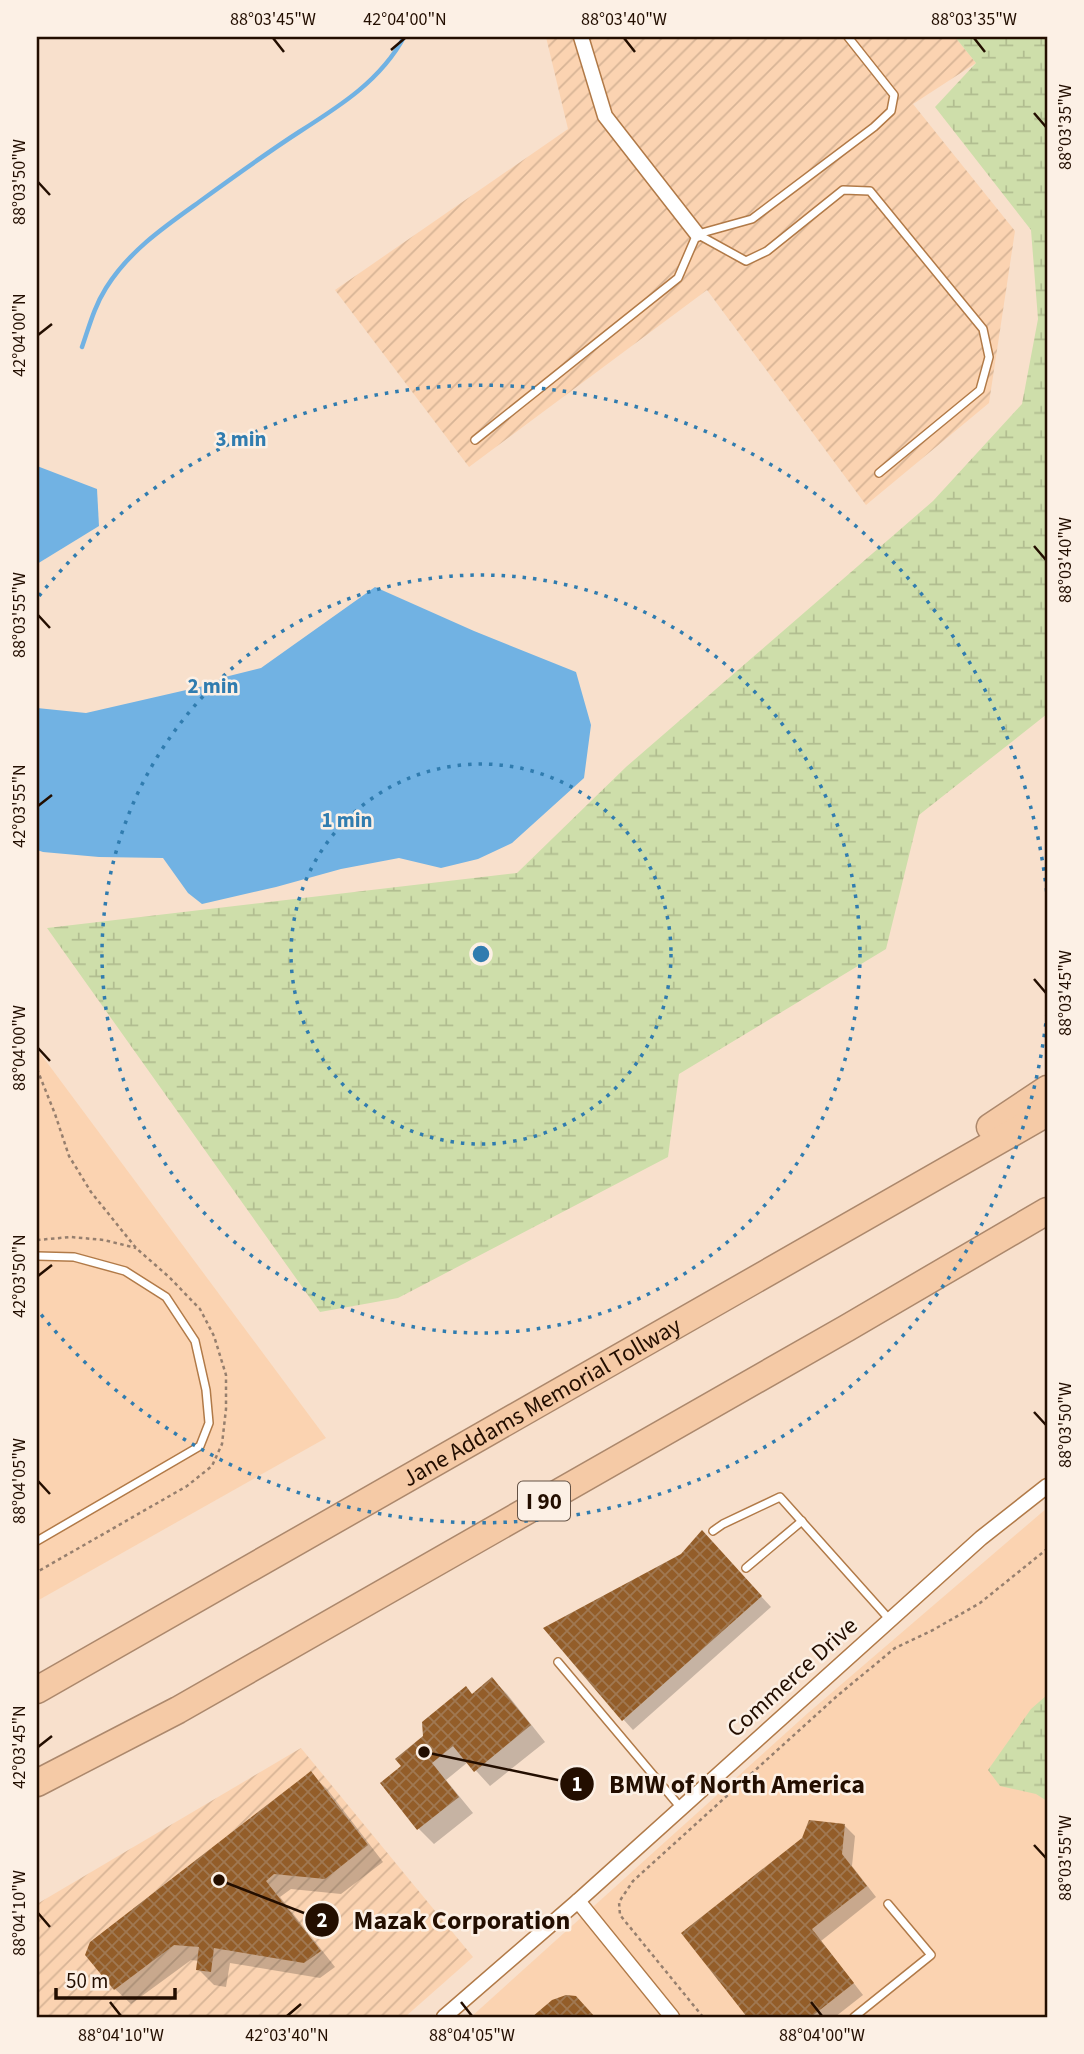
<svg xmlns="http://www.w3.org/2000/svg" width="1084" height="2054" viewBox="0 0 1084 2054" font-family="'Source Sans 3',sans-serif">
<style>
.built{fill:#fbd3b1}
.industrial{fill:url(#industrial-furrows)}
.wetland{fill:url(#wetland-marsh)}
.water{fill:#71b2e3}
.shadow{fill:#0003}
.lines{fill:none;stroke-linecap:round;stroke-linejoin:round}
.stream{stroke:#71b2e3;stroke-width:4.5}
.building{fill:url(#building-cross-hatch)}
.lane-casing{stroke:#b17a48;stroke-width:10}
.street-casing{stroke:#b17a48;stroke-width:17}
.highway-casing{stroke:#ac886c;stroke-width:29}
.path{stroke:#967f6e;stroke-width:2.5;stroke-dasharray:3.5 3.5;stroke-linecap:butt}
.lane{stroke:#fff;stroke-width:7}
.street{stroke:#fff;stroke-width:14}
.highway{stroke:#f5caa6;stroke-width:26}
.ticks{fill:none;stroke:#230e00;stroke-width:2.5}
.ring{fill:none;stroke:#307caf;stroke-width:3.5;stroke-dasharray:3.5 7}
.labels{text-anchor:middle;stroke-width:5;stroke-linejoin:round;paint-order:stroke}
.shield{fill:#fcf0e5;stroke:#645245;stroke-width:2}
.shield-label{font-size:23px;font-weight:bold;fill:#230e00}
.street-label{font-size:24px;fill:#230e00;stroke:#fcf0e5}
.centre{fill:#307caf;stroke:#fcf0e5;stroke-width:3.5}
.ring-label{font-size:21px;text-anchor:middle;font-weight:bold;fill:#307caf;stroke:#fcf0e5;stroke-width:5;stroke-linejoin:round;paint-order:stroke}
.leader{fill:none;stroke:#230e00;stroke-width:2.5}
.callout-dot{fill:#230e00;stroke:#fcf0e5;stroke-width:2.5}
.mark-label{font-size:21px;text-anchor:middle;font-weight:bold;fill:#fff}
.callout-label{font-size:26px;text-anchor:middle;font-weight:bold;fill:#230e00;stroke:#fcf0e5;stroke-width:5;stroke-linejoin:round;paint-order:stroke}
.neatline{fill:none;stroke:#230e00;stroke-width:2.5}
.ticks-label{font-size:18px;text-anchor:middle;fill:#230e00}
</style>
<defs>
<pattern id="industrial-furrows" width="10" height="10" patternUnits="userSpaceOnUse" patternTransform="scale(1.75)"><rect width="10" height="10" fill="#fbd3b1"/><path d="M-1 1l2-2M0 10L10 0M9 11l2-2" fill="none" stroke="#d7b496"/></pattern>
<pattern id="wetland-marsh" width="20" height="14" patternUnits="userSpaceOnUse" patternTransform="scale(1.75)"><rect width="20" height="14" fill="#cedeaa"/><path d="M1 5h8M5 5V1M11 12h8M15 12V8" fill="none" stroke="#b1bd90"/></pattern>
<pattern id="building-cross-hatch" width="8" height="8" patternUnits="userSpaceOnUse" patternTransform="scale(1.75)"><rect width="8" height="8" fill="#935d29"/><path d="M0 0l8 8M0 8l8-8" fill="none" stroke="#a07852"/></pattern>
</defs>
<rect width="100%" height="100%" fill="#f8e0cc"/>
<g class="built">
<path d="M37,1049L326,1438L37,1601Z"/>
<path d="M1047,1508V2017H471L808,1713Z"/>
</g>
<g class="industrial">
<path d="M546,37H955L976,63L913,104L1015,231L989,403L866,505L707,290L469,467L335,290L568,129Z"/>
<path d="M301,1748L473,1957L405,2017H37V1904Z"/>
</g>
<g class="wetland">
<path d="M955,37H1047V714L919,815L886,949L679,1074L668,1157L398,1298L320,1312L47,928L517,873L626,767L933,501L1022,404L1038,319L1031,230L935,107L976,63Z"/>
<path d="M1047,1695V1801L1036,1794L1000,1786L988,1770L1031,1709Z"/>
</g>
<g class="water">
<path d="M37,466L97,489L99,526L37,564Z"/>
<path d="M375,587L474,631L576,672L591,725L584,778L512,843L478,859L441,868L399,858L341,869L276,887L202,904L188,893L163,858L99,857L43,852L37,850V708L86,713L208,685L225,677L261,668Z"/>
</g>
<g class="shadow">
<path d="M712,1543L771,1607L633,1730L623,1719Z"/>
<path d="M492,1679L507,1694L545,1742L490,1786L468,1762L446,1780L473,1813L434,1844L419,1829L382,1783L403,1766L472,1696Z"/>
<path d="M311,1774L327,1789L383,1862L341,1894L291,1889L280,1897L335,1967L320,1978L230,1963L226,1987L214,1985L198,1969L199,1961L191,1960L131,2004L115,1989Z"/>
<path d="M845,1826L855,1836L852,1866L876,1897L821,1941L863,1995L835,2017H749L684,1934Z"/>
</g>
<g class="lines">
<path class="stream" d="M82,347C89,327 94,307 106,288C129,251 164,227 199,202C232,178 265,154 299,132C340,106 381,80 404,37"/>
</g>
<g class="building">
<path d="M702,1530L762,1596L622,1721L543,1628L681,1554Z"/>
<path d="M492,1677L531,1725L474,1772L453,1746L432,1763L459,1797L417,1830L380,1783L401,1766L395,1759L423,1736L422,1722L466,1686L472,1694Z"/>
<path d="M311,1771L368,1845L325,1879L274,1874L266,1881L321,1951L304,1963L214,1948L211,1972L196,1970L199,1947L174,1945L114,1990L85,1955L90,1942Z"/>
<path d="M809,1820L845,1824L842,1854L867,1886L812,1929L854,1983L811,2017H747L681,1933L802,1838Z"/>
<path d="M566,1995L576,1996L595,2017H532L552,2000Z"/>
</g>
<g class="lines">
<defs>
<g id="lane">
<path d="M697,234L746,261L767,251L843,190L870,191L983,329L989,357L980,390L879,473"/>
<path d="M698,234L752,219L874,127L891,111L894,95L848,37"/>
<path d="M475,440L678,278L697,234"/>
<path d="M37,1256L74,1257L125,1271L166,1297L195,1341L206,1390L209,1423L200,1446L37,1541"/>
<path d="M713,1531L723,1524L780,1497L890,1620"/>
<path d="M746,1568L802,1521"/>
<path d="M558,1662L681,1808"/>
<path d="M854,2017L931,1955L888,1904"/>
</g>
<g id="street">
<path d="M581,37L605,116L697,234"/>
<path d="M578,1901L672,2017"/>
<path d="M444,2017L578,1901L981,1538L1047,1486"/>
</g>
<g id="highway">
<path d="M990,1127L1047,1089"/>
<path id="s1" d="M37,1690L1047,1113"/>
<path d="M37,1783L178,1710L847,1328L1047,1211"/>
</g>
</defs>
<use href="#lane" class="lane-casing"/>
<use href="#street" class="street-casing"/>
<use href="#highway" class="highway-casing"/>
<g class="path">
<path d="M37,1069L55,1114L69,1156L91,1192L136,1248L169,1277L200,1309L214,1336L226,1375V1409L222,1444L212,1466L187,1486L37,1572"/>
<path d="M37,1240L71,1237L104,1240L136,1248"/>
<path d="M703,2017L620,1915L619,1902L633,1881L837,1696L895,1648L933,1630L980,1603L1047,1549"/>
</g>
<use href="#lane" class="lane"/>
<use href="#street" class="street"/>
<use href="#highway" class="highway"/>
</g>
<path class="ticks" d="M273,38L284,52M624,38L635,52M974,38L985,52M391,50L405,38M1034,113L1046,127M38,182L50,195M38,335L52,324M1034,546L1046,560M38,615L50,628M38,806L52,795M1034,979L1046,993M38,1048L50,1061M38,1276L52,1265M1034,1412L1046,1425M38,1481L50,1494M38,1747L52,1736M1034,1845L1046,1858M38,1913L50,1927M110,2002L121,2016M461,2002L472,2016M811,2002L822,2016M287,2016L301,2004"/>
<g class="ring">
<circle cx="481" cy="954" r="190"/>
<circle cx="481" cy="954" r="379"/>
<path d="M1047 1013A569 569 0 0 1 39 1312M39 596A569 569 0 0 1 1047 895"/>
</g>
<g class="labels">
<rect class="shield" x="518" y="1481.5" width="52" height="39" rx="5"/>
<g class="shield-label">
<text x="544" y="1509">I 90</text>
</g>
<g class="street-label">
<text dy="8" stroke="none"><textPath href="#s1" startOffset="581">Jane Addams Memorial Tollway</textPath></text>
<text transform="translate(792 1677) rotate(-42)" y="8">Commerce Drive</text>
</g>
</g>
<circle cx="481" cy="954" r="10" class="centre"/>
<g class="ring-label">
<text x="241" y="446">3 min</text>
<text x="213" y="693">2 min</text>
<text x="347" y="827">1 min</text>
</g>
<path class="leader" d="M424 1752L577 1784M219 1880L322 1920"/>
<g class="callout-dot">
<circle cx="424" cy="1752" r="7"/>
<circle cx="219" cy="1880" r="7"/>
<circle cx="577" cy="1784" r="18"/>
<circle cx="322" cy="1920" r="18"/>
</g>
<g class="mark-label">
<text x="577" y="1791">1</text>
<text x="322" y="1927">2</text>
</g>
<g class="callout-label">
<text x="737" y="1793">BMW of North America</text>
<text x="462" y="1929">Mazak Corporation</text>
</g>
<rect width="1084" height="2054" fill="none" stroke="#fcf0e5" stroke-width="77"/>
<path d="M56 1988v10h119v-10" fill="none" stroke="#230e00" stroke-width="3.5"/>
<text x="66" y="1988" font-size="21" fill="#230e00" stroke="#fcf0e5" stroke-width="5" paint-order="stroke">50 m</text>
<rect x="38" y="38" width="1008" height="1978" class="neatline"/>
<g class="ticks-label">
<text x="273" y="25">88°03'45"W</text>
<text x="405" y="25">42°04'00"N</text>
<text x="624" y="25">88°03'40"W</text>
<text x="974" y="25">88°03'35"W</text>
<text transform="translate(1065 127) rotate(-90)" y="6">88°03'35"W</text>
<text transform="translate(19 182) rotate(-90)" y="6">88°03'50"W</text>
<text transform="translate(19 335) rotate(-90)" y="6">42°04'00"N</text>
<text transform="translate(1065 560) rotate(-90)" y="6">88°03'40"W</text>
<text transform="translate(19 615) rotate(-90)" y="6">88°03'55"W</text>
<text transform="translate(19 806) rotate(-90)" y="6">42°03'55"N</text>
<text transform="translate(1065 993) rotate(-90)" y="6">88°03'45"W</text>
<text transform="translate(19 1048) rotate(-90)" y="6">88°04'00"W</text>
<text transform="translate(19 1276) rotate(-90)" y="6">42°03'50"N</text>
<text transform="translate(1065 1425) rotate(-90)" y="6">88°03'50"W</text>
<text transform="translate(19 1481) rotate(-90)" y="6">88°04'05"W</text>
<text transform="translate(19 1747) rotate(-90)" y="6">42°03'45"N</text>
<text transform="translate(1065 1858) rotate(-90)" y="6">88°03'55"W</text>
<text transform="translate(19 1913) rotate(-90)" y="6">88°04'10"W</text>
<text x="121" y="2041">88°04'10"W</text>
<text x="287" y="2041">42°03'40"N</text>
<text x="472" y="2041">88°04'05"W</text>
<text x="822" y="2041">88°04'00"W</text>
</g>
</svg>
